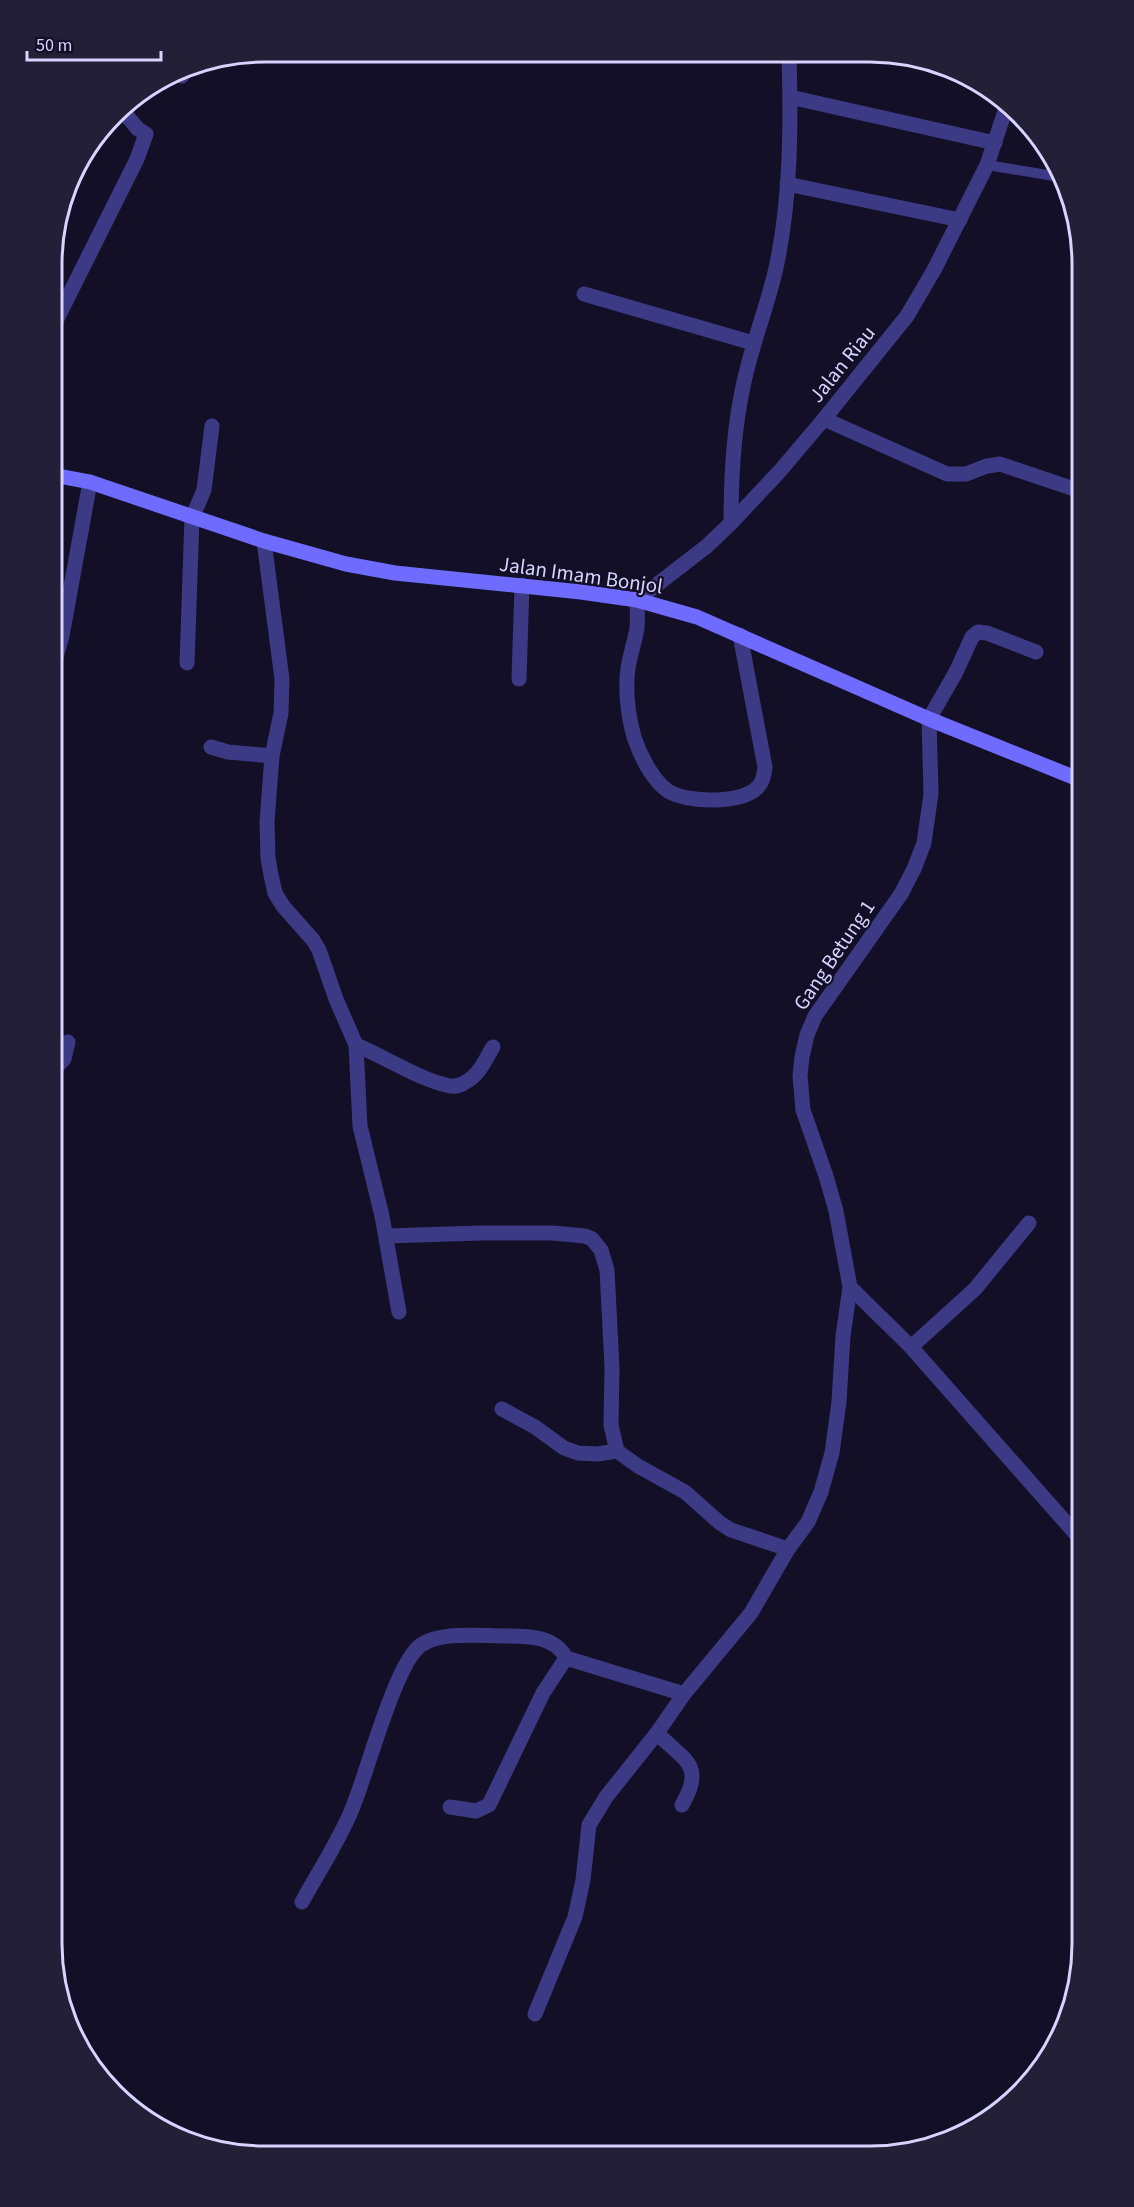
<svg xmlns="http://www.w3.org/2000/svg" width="1134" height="2207" viewBox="0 0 1134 2207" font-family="'Source Sans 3',sans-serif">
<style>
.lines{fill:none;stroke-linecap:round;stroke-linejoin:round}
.service{stroke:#3d3a85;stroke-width:10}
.minor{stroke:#3d3a85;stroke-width:15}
.secondary{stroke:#6f6bff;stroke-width:15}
.labels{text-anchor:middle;stroke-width:4.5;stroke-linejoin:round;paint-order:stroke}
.street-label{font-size:21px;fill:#d9d4ff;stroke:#130f26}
.rim{fill:none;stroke:#d9d4ff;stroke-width:3}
</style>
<rect width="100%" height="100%" fill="#130f26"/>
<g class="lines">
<path class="service" d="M987,165L1060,177"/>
<g class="minor">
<path d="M182,76L186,66"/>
<path d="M790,97L995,143"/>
<path d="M787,184L960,220"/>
<path d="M584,294L753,343"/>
<path d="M53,327L137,159L146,134L138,129L120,108"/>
<path d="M824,419L947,474H966L987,466L1000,464L1083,492"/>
<path d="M731,523C731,477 733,432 743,387C751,346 767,308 776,268C791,199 791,125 789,54"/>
<path d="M264,541L282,679L281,713L272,756L267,822L268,858L271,875L275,893L283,906L313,940L319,950L336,999L356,1045L360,1126L382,1216L399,1312"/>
<path d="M740,635L765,767C764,775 763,782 757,788C740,804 687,803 668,791C652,780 640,755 634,737C628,715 625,691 628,668C630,655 635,641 637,628C638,619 637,609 637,600L707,546L731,523L779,472L824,419L907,316L934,270L987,165L1008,102"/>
<path d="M187,663L192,518L204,490L212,426"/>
<path d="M52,671L62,636L90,482"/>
<path d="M519,679L522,585"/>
<path d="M211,747L228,752L272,756"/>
<path d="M356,1045C383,1056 419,1079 446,1085C452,1087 459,1086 464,1083C479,1076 485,1060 493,1047"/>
<path d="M52,1072L64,1059L68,1042"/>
<path d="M386,1236L480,1233H552L585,1236L592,1239L601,1250L607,1270L612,1367L611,1425L617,1451L638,1466L685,1492L720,1523L731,1530L788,1549"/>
<path d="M850,1287L911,1347L1083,1542"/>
<path d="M911,1347L975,1289L1029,1223"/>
<path d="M502,1409L535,1427L564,1448L578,1453L597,1454L617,1451"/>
<path d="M682,1805C706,1764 683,1760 657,1733L684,1694"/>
<path d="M450,1807L476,1811L489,1805L543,1693L566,1658"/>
<path d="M302,1902C319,1871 339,1841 352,1809C367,1774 395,1663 421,1645C441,1631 481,1636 506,1636C528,1636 555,1636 566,1658L684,1694L751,1613L788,1549L808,1522L821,1492L832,1453L839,1402L843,1336L850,1287L836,1211L826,1176L803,1110L800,1076L802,1057L807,1035L815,1016L901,894L914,869L924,843L931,794L929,719L956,672L972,637L978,632L987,633L1036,652"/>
<path d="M535,2014L575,1917L583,1880L589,1825L606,1797L657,1733"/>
</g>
<path class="secondary" d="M53,475L90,482L264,541L346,564L395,573L581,592L637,600L697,617L929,719L1083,781"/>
</g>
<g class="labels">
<g class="street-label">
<text transform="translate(842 364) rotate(-51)" y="7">Jalan Riau</text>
<text transform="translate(581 575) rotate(8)" y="7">Jalan Imam Bonjol</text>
<text transform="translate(834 955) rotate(-56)" y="7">Gang Betung 1</text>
</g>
</g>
<path d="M0 0H1134V2207H0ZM264 62H870A202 202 0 0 1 1072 264V1944A202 202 0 0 1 870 2146H264A202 202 0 0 1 62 1944V264A202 202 0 0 1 264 62Z" fill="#231f37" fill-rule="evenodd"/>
<path class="rim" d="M264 62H870A202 202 0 0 1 1072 264V1944A202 202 0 0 1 870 2146H264A202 202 0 0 1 62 1944V264A202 202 0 0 1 264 62Z"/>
<path d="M27 51v9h134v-9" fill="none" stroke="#d9d4ff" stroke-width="3"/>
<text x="36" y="51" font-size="18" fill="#d9d4ff" stroke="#130f26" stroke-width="4.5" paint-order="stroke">50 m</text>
</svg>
